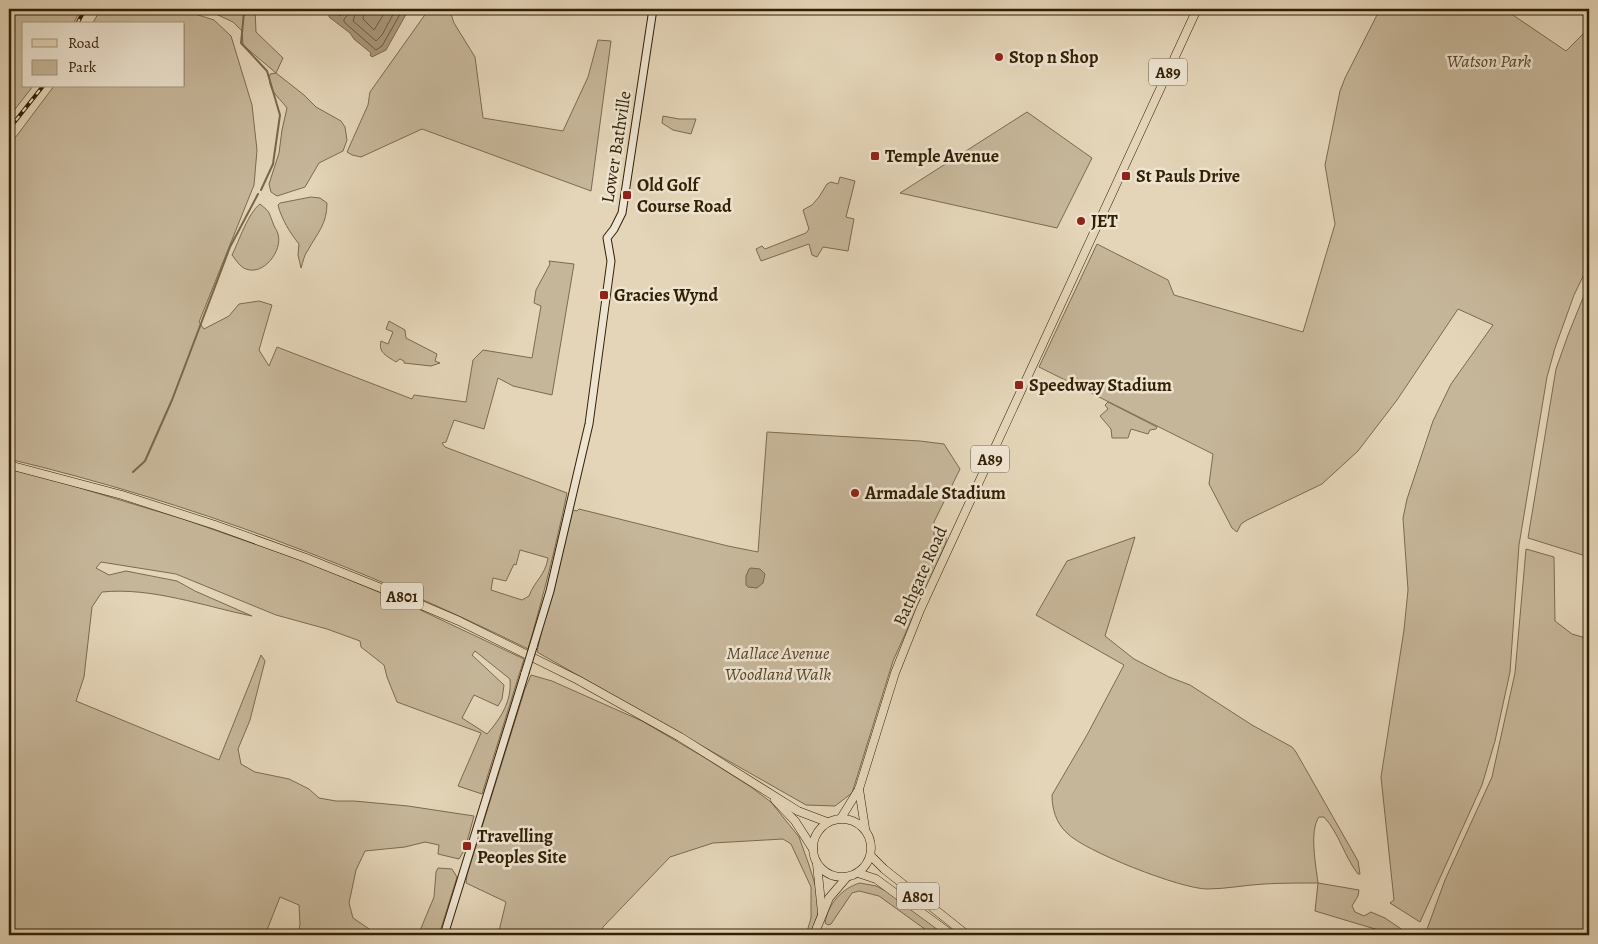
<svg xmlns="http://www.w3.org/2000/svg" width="1598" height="944" viewBox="0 0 1598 944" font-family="Alegreya,serif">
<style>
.green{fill:#c6b699;stroke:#7c6a4e;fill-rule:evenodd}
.water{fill:#a8977a;stroke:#79674a}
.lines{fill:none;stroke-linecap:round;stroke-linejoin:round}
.shore{stroke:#6e5b3e;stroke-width:1}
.stream{stroke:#79674a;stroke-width:2}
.secondary-casing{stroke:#331f02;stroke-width:9}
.primary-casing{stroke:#331f02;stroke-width:9}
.secondary{stroke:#ede4d1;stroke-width:7}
.primary{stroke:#e4d5b8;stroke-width:8}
.rail-casing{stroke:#331f02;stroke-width:4}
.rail{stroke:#ede4d1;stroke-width:2;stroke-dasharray:5.5;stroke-linecap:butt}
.secondary-bridge-casing{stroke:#331f02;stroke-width:9;stroke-linecap:butt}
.secondary-bridge{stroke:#ede4d1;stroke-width:7}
.poi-dot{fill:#8f2418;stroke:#ede4d1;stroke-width:2}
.labels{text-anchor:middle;stroke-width:5;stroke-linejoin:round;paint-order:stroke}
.shield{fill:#ede4d1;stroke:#6b5a40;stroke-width:1}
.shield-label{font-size:16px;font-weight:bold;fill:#331f02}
.poi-label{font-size:18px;font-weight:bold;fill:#331f02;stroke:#ede4d1;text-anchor:start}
.park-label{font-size:18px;font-style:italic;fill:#584528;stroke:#ede4d1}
.street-label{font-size:18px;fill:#331f02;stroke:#ede4d1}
</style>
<rect width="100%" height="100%" fill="#e4d5b8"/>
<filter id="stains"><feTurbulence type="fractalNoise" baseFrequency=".004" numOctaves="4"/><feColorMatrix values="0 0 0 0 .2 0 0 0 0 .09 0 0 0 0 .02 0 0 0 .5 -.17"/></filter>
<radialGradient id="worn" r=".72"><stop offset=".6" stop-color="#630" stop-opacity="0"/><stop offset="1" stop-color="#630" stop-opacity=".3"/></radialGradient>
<g class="green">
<path d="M9,9H81L73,24H24V86H33L9,117Z"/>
<path d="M101,9H163L189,12L214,20L231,36L252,105L257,150L254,185L199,322L204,329L229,316L239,304L259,301L272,305L259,350L269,366L277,347L412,399L414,395L466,402L473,360L483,350L532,358L541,306L534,303L536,290L550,264L549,261L574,264L552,395L513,386L498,378L484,429L454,420L446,442L442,443L445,447L567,493C556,546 543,597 528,649C362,567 189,502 9,459V146L54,86H184V24H92ZM520,550L548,558C545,576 535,580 529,596L522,600L491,590L493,578L506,581L514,564L516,565Z"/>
<path d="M205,9H255L256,32L283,58L276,73L304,95L316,107L341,121L345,127L347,140L343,151L319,163L305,187L277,196L271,192L269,184L279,153L282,130L287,108C278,96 267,90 270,74L276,73L243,45L242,31L233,22Z"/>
<path d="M429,9H447L451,14L454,23L475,57L483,118L563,131L588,77L598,40L611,41L591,191L422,129L361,157L352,155L347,152L368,105L370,92Z"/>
<path d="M1380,9H1504L1566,51L1589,28V264L1574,295L1555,348L1547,377L1519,545L1510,672L1495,741L1482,785L1420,922L1390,903L1394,900L1381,777L1404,630L1408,590L1403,518L1407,499L1433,421L1451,384L1493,325L1458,309L1397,400L1358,451L1322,484L1247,520L1241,524L1237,532L1232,528L1209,484L1213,454L1039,367L1097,244L1168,280L1174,295L1303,332L1335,224L1325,165L1340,91L1345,78Z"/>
<path d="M1027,112L1092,158L1057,228L900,193Z"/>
<path d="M663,116L679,119H696L691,134L673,130L662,123Z"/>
<path d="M840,177L855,181L846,217L854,219L848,251L823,247L817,257L812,255L809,244L761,261L756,249L762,246L765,249L806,233L809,229L803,210L812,205L819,197L827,184L831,182L838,184Z"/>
<path d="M311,197L320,198L327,203C327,224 318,232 308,250C304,255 303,262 301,268L298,255L299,244C290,233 281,218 278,205L280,203Z"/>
<path d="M260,204C271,213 268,211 273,223C274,227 277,230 278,234C283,250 264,276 246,269C240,267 236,260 232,255C239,241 248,213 260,204Z"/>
<path d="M1589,283V557L1528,538L1556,369L1568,335Z"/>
<path d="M389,321L405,330L406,338L437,354L435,361L440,363L431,366L404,363V361L400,359L396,362C387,356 378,353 381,341L388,344L393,332L386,329Z"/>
<path d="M1108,402L1157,427L1156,429L1150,430L1148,434L1131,429L1128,438H1112L1111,429L1100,416L1108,409L1105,405Z"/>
<path d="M767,432L920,441L944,444L960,469L934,522V535L946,537V543L893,661L852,793L835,806L806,805L537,652L568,509L577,511L579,509L728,546L758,552Z"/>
<path d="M9,469L47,478L183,519L312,564L412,606L524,659L482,794L458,786L481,733L397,702L387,677L384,665L361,647L360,641L327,629L276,615L176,574L101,562L96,568L109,575L126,571L177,581L195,591L252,616C203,606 152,587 102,592L92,607L84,677L76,701L219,760L261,655L265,661L250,720L238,749L241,764L255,772L289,779L309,789L319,798L336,801H354L408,806L474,816L465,849L459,859L438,854L439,845L425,842L405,847L365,851L356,870L349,903L353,918L378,935H298L300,924L299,905L280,897L265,935H9ZM475,651L510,679C512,701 501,718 487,734L462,718L474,695L498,706L502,699L504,685L472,655Z"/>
<path d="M1135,537L1105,636L1134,659L1169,677L1190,685L1252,725L1292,747L1296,752L1358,861L1360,874H1358C1344,856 1339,833 1324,817H1319C1309,831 1316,866 1318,883L1359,890L1358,896L1352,906L1355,912L1364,916L1371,912L1385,918L1410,935H1391L1385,932L1315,911L1318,883C1300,883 1282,883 1264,884C1245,885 1226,889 1207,889C1181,889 1084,851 1067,833C1056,823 1052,809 1052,795L1087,735L1124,665L1036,615L1067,561Z"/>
<path d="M1526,549L1554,557L1555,621L1572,634L1589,639V935H1429L1426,932L1445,880L1492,777L1515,673Z"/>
<path d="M531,675L552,681L642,721L702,756L751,787L771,802L799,837L809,865L818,894L819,911L810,935H806L811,918V887L791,844L783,839L713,843L670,857L603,927L601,935H498L506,902L466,883L467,875L525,689Z"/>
<path d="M438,868L452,869L457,877L439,935H417L419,933L434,897L436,872Z"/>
<path d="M860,883L876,886L892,894L945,935H933L879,896L859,891L852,893L831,924L828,925L825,923C828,904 842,888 860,883Z"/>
</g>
<g class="water">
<path d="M360,9H409L386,50L372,57L370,55L371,53L354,39L350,33L329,17L330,12L334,10L340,16L344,11Z"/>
<path d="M751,568L760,569L765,574L763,583L757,588L748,587L746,585V576L749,569Z"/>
</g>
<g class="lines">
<g class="shore">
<path d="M350,9V13L344,19V22L376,50L382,46L403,9"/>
<path d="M357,9L353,21L376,41L382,35L396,9"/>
<path d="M364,9L363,19L374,30L387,9"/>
</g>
<g class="stream">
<path d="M238,9L244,12L241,43L267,71L280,115L273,164L261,190"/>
<path d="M133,472L145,461L172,400L230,247L258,194"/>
</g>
<defs>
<g id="secondary">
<path d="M1582,9L1589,15"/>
<path d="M533,647L550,591L589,424L611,261L607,238L614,229L622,213L653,9"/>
<path d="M444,935L525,673"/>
</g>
<g id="primary">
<path d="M9,465L122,495L215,525L306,558L391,592L459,621L578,680L680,737L798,811L827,822"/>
<path d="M859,789L865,828"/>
<path d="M775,800L795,821L813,849"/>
<path d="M841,818L859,789L895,673L920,610L1197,9"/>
<circle cx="842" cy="848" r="29"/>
<path d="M871,856L884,869L967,935"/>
<path d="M817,864L822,913"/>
<path d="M858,873L876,879L952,935"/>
<path d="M814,935L829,898L847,877"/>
</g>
</defs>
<use href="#secondary" class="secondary-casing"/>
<use href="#primary" class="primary-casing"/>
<use href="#secondary" class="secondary"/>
<use href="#primary" class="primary"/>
<defs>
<g id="rail">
<path d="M77,24L85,9"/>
<path d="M9,129L43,86"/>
</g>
</defs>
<use href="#rail" class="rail-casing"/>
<use href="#rail" class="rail"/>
<defs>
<path id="secondary-bridge" d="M525,673L533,647"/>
</defs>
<use href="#secondary-bridge" class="secondary-bridge-casing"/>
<use href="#secondary-bridge" class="secondary-bridge"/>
</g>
<g class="poi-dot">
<circle cx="999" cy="57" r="5"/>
<rect x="870" y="151" width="10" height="10" rx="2.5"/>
<rect x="1121" y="171" width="10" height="10" rx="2.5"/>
<rect x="622" y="190" width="10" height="10" rx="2.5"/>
<circle cx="1081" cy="221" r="5"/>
<rect x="599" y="290" width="10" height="10" rx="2.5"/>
<rect x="1014" y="380" width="10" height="10" rx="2.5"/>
<circle cx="855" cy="493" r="5"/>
<rect x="462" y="841" width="10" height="10" rx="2.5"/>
</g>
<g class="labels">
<g class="shield">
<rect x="1149" y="58.5" width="38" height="27" rx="4"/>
<rect x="971" y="445.5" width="38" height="27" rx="4"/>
<rect x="381" y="582.5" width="42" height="27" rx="4"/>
<rect x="897" y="882.5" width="42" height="27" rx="4"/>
</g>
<g class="shield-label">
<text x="1168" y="78">A89</text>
<text x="990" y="465">A89</text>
<text x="402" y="602">A801</text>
<text x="918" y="902">A801</text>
</g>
<g class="poi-label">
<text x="1009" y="63">Stop n Shop</text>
<text x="885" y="162">Temple Avenue</text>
<text x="1136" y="182">St Pauls Drive</text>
<text x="637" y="191">Old Golf<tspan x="637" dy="21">Course Road</tspan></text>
<text x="1091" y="227">JET</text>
<text x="614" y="301">Gracies Wynd</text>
<text x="1029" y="391">Speedway Stadium</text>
<text x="865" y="499">Armadale Stadium</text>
<text x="477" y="842">Travelling<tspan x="477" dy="21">Peoples Site</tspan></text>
</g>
<g class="park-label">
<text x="1489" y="67">Watson Park</text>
<text x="778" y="659">Mallace Avenue<tspan x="778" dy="21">Woodland Walk</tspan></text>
</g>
<g class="street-label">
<text transform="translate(616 147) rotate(-81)" y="6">Lower Bathville</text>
<text transform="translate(920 576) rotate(-66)" y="6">Bathgate Road</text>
</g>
</g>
<rect width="1598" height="944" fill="none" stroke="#e4d5b8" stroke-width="30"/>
<rect x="10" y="10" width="1578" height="924" fill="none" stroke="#331f02" stroke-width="2.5"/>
<rect x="15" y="15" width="1568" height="914" fill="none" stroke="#331f02"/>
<rect x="22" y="22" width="162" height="65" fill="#ede4d1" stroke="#a3957e"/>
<rect x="32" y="39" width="25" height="8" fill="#e4d5b8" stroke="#a3957e"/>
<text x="68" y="48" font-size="15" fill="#331f02">Road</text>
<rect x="32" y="60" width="25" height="15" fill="#c6b699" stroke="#a3957e"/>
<text x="68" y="72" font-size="15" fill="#331f02">Park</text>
<rect width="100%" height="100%" filter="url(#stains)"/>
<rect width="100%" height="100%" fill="url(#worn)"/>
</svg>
